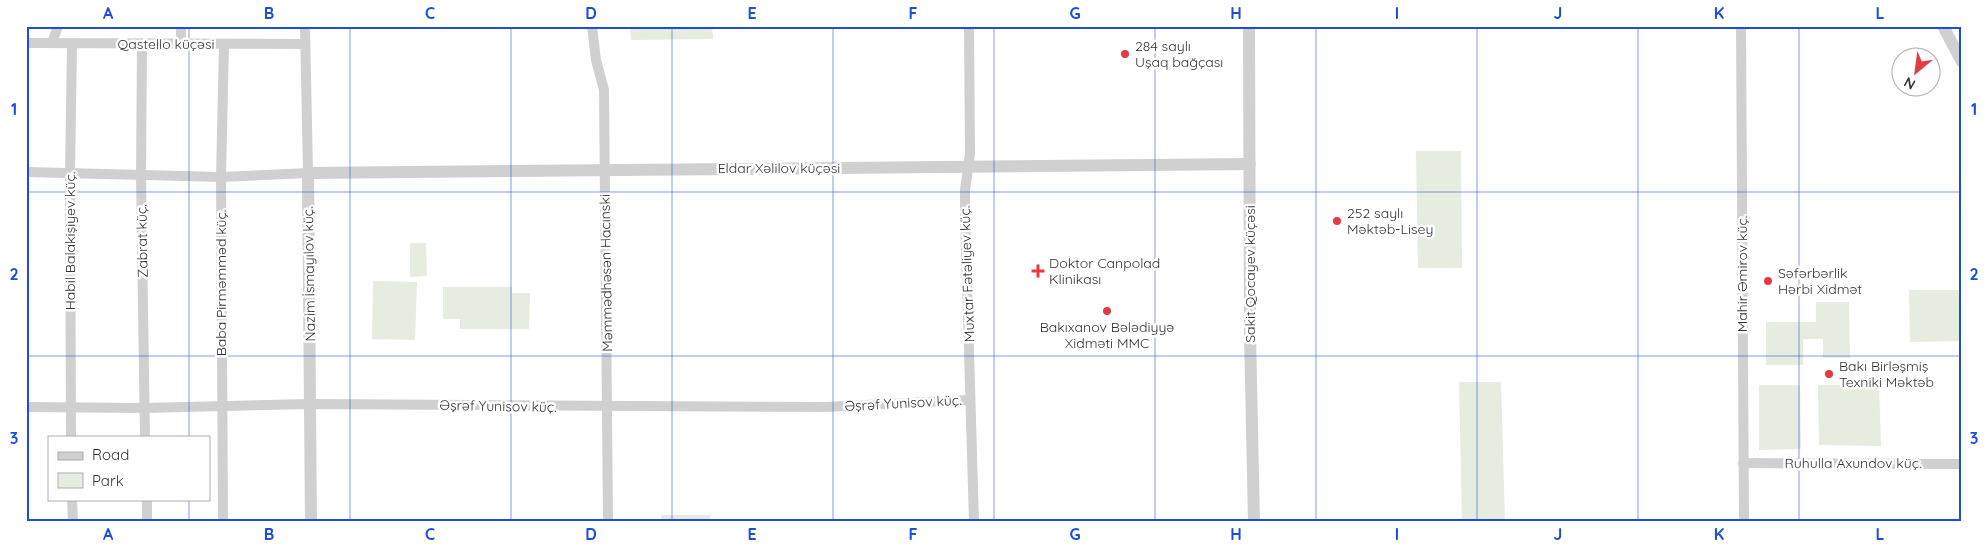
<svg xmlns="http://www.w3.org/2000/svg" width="1988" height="548" viewBox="0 0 1988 548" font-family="Quicksand,sans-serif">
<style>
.green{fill:#e6ecdf}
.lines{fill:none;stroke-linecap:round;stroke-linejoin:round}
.minor{stroke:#d0d0d0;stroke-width:10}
.tertiary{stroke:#d0d0d0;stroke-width:12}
.grid{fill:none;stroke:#1d4ed8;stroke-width:1;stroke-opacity:0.55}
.poi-dot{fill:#e63946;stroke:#fff;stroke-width:2}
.labels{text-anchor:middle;stroke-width:5;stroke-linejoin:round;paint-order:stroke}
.street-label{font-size:14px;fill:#333;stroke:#fff}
.poi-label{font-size:14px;fill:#333;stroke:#fff;text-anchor:start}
.neatline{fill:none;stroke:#1d4ed8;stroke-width:2}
.grid-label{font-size:16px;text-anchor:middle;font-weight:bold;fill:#1d4ed8}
</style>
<rect width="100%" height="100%" fill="#fff"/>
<g class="green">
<path d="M630,26H712L713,39L631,40Z"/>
<path d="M1416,151H1461L1462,268H1418Z"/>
<path d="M410,243H426L427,276L410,277Z"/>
<path d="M373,281L417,282L415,340L372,339Z"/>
<path d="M443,287H512V293H530L529,329H460V319H443Z"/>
<path d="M1909,290H1962V341L1910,342Z"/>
<path d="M1816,302H1849L1850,358H1823V339H1803V365H1766V322H1816Z"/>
<path d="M1459,382H1501L1505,522H1462Z"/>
<path d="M1879,384L1881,446L1819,445L1818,385Z"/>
<path d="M1759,385H1800L1801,449L1759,450Z"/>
<rect x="661" y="515" width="49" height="7"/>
</g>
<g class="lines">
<g class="minor">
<path d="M181,26V44"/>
<path d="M592,26L596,60L604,90L608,522"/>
<path d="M969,26L970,154L965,190V215L974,522"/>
<path d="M1741,26L1744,522"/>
<path d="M26,43L305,44"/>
<path d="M52,43L58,26"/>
<path d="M142,44L141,176L145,437"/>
<path d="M26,172L221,177L308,173L305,26"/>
<path d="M26,407L144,408L311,404L825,407L970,400"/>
<path d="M71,437L70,173L72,45"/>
<path d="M1743,463L1962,464"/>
<path d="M72,499L73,522"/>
<path d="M147,499V522"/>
<path d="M223,522L221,177L224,44"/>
</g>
<g class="tertiary">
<path d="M1249,26L1250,334L1254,522"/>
<path d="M1943,26L1962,62"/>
<path d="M311,522L308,173L1250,164"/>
</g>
</g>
<path class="grid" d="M189,26V437M350,26V522M511,26V522M672,26V522M833,26V522M994,26V522M1155,26V522M1316,26V522M1477,26V522M1638,26V522M1799,26V522M26,192H1962M26,356H1962M189,499V522"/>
<g class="poi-dot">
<circle cx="1125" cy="54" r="5"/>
<circle cx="1337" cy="221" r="5"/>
<path d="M1035.5 263.5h5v5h5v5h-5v5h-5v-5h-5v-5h5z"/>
<circle cx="1768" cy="281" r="5"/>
<circle cx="1107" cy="311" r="5"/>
<circle cx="1829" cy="374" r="5"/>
</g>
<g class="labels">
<g class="street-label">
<text x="166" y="49">Qastello küçəsi</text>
<text x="779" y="173">Eldar Xəlilov küçəsi</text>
<text transform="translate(70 241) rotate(-90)" y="5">Habil Balakişiyev küç.</text>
<text transform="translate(142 241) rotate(-91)" y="5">Zabrat küç.</text>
<text transform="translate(606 273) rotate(-91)" y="5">Məmmədhəsən Hacınski</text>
<text transform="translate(309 274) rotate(-91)" y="5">Nazim İsmayılov küç.</text>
<text transform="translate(967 274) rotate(-92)" y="5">Muxtar Fətəliyev küç.</text>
<text transform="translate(1250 274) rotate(-90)" y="5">Sakit Qocayev küçəsi</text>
<text transform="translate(1742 274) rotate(-90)" y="5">Mahir Əmirov küç.</text>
<text transform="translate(221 283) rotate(-90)" y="5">Baba Pirməmməd küç.</text>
<text transform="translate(903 403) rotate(-3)" y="5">Əşrəf Yunisov küç.</text>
<text transform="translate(498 406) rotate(1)" y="5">Əşrəf Yunisov küç.</text>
<text x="1853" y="468">Ruhulla Axundov küç.</text>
</g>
<g class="poi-label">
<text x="1135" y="51">284 saylı<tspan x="1135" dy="16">Uşaq bağçası</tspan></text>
<text x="1347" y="218">252 saylı<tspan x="1347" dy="16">Məktəb-Lisey</tspan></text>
<text x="1049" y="268">Doktor Canpolad<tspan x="1049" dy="16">Klinikası</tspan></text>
<text x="1778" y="278">Səfərbərlik<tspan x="1778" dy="16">Hərbi Xidmət</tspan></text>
<text x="1107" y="332" text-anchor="middle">Bakıxanov Bələdiyyə<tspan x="1107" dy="16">Xidməti MMC</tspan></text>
<text x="1839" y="371">Bakı Birləşmiş<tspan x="1839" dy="16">Texniki Məktəb</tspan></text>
</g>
</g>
<rect width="1988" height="548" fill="none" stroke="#ffffff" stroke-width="55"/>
<rect x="48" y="436" width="162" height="65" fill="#ffffff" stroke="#adadad"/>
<rect x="58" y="452" width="25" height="8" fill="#d0d0d0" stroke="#adadad"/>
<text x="92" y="460" font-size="15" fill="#333333">Road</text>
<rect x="58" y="473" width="25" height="15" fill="#e6ecdf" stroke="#adadad"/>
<text x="92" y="486" font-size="15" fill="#333333">Park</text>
<g transform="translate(1916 72) rotate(209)"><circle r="24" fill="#ffffff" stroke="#adadad"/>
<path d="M0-4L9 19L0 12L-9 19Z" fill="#e63946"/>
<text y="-8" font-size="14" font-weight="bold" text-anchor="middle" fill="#333333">N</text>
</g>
<rect x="28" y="28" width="1932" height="492" class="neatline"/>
<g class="grid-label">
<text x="108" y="19">A</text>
<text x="269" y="19">B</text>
<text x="430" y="19">C</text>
<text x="591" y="19">D</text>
<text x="752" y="19">E</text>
<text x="913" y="19">F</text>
<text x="1075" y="19">G</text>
<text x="1236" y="19">H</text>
<text x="1397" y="19">I</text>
<text x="1558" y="19">J</text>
<text x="1719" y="19">K</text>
<text x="1880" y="19">L</text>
<text x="14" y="115">1</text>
<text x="1974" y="115">1</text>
<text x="14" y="280">2</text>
<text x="1974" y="280">2</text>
<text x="14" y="444">3</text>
<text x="1974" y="444">3</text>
<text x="108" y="540">A</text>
<text x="269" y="540">B</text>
<text x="430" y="540">C</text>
<text x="591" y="540">D</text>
<text x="752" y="540">E</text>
<text x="913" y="540">F</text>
<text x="1075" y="540">G</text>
<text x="1236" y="540">H</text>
<text x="1397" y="540">I</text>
<text x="1558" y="540">J</text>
<text x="1719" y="540">K</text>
<text x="1880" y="540">L</text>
</g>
</svg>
